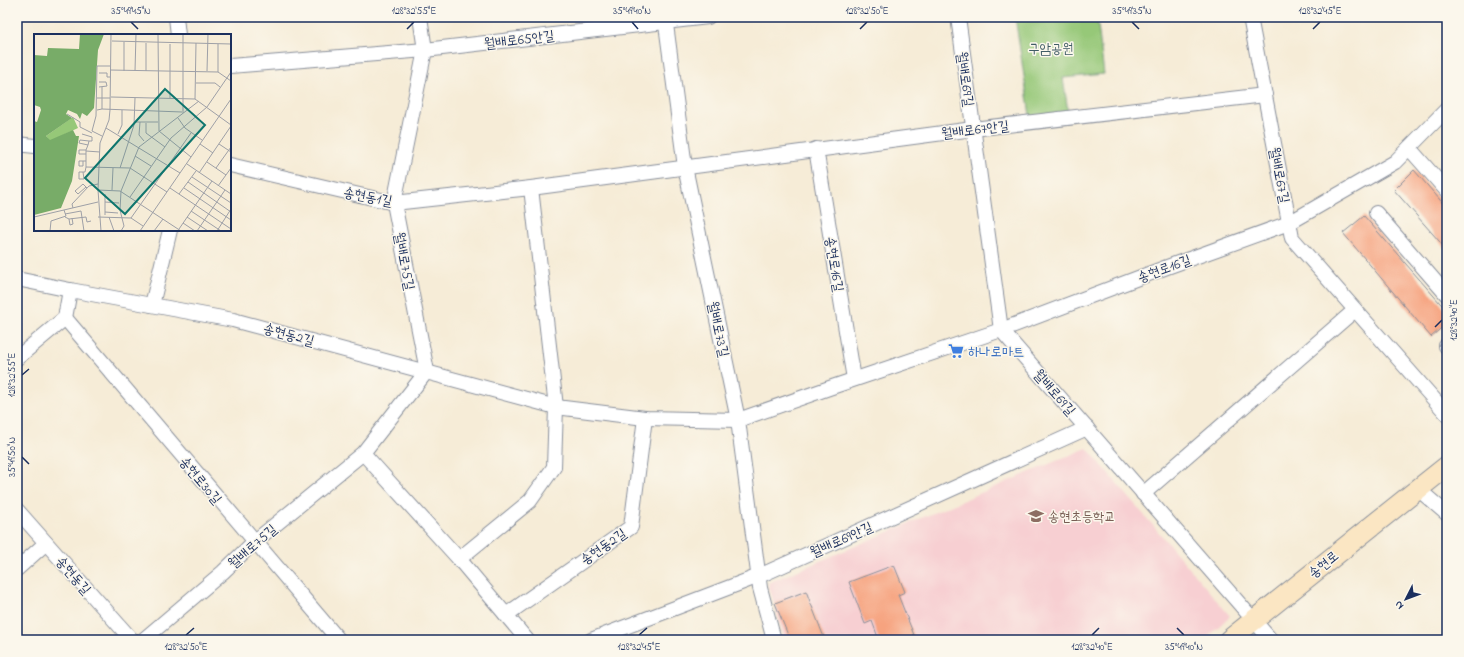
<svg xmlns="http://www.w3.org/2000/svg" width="1464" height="657" viewBox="0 0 1464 657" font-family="'Indie Flower','Poor Story',sans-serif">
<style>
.built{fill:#f7cfd2}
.green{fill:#96c878;stroke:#587c6b}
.building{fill:#f6a37f}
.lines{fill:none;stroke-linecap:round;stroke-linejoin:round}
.minor-casing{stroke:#888e9a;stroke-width:16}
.secondary-casing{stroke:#888e9a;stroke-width:22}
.minor{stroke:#fff;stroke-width:14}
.secondary{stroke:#fbe6c3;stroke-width:20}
.ticks{fill:none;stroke:#1b2f5e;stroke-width:1.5}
.labels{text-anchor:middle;stroke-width:3;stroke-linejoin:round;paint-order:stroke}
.street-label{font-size:14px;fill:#1b2f5e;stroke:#fbf7ec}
.park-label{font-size:14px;fill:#405d66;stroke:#fbf7ec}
.shop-label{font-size:14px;fill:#366cbe;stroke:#fbf7ec;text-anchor:start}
.education-label{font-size:14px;fill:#785e54;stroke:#fbf7ec;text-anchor:start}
.inset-road{fill:none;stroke:#9ea0a7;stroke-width:1}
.view{fill:#0f766e;fill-opacity:0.15;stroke:#0f766e;stroke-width:2}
.inset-edge{fill:none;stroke:#1b2f5e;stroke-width:2}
.neatline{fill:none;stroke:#1b2f5e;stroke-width:1.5}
.ticks-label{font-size:10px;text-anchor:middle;fill:#1b2f5e}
</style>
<rect width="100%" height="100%" fill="#fbf7ec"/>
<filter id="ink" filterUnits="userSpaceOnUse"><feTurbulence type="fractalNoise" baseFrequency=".025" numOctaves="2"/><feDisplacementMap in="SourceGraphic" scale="8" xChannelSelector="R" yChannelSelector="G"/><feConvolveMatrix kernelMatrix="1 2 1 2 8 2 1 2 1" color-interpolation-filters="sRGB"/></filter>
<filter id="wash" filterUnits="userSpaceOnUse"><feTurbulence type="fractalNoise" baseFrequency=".012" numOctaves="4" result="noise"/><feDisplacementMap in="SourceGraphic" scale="16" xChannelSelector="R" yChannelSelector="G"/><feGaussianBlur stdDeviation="0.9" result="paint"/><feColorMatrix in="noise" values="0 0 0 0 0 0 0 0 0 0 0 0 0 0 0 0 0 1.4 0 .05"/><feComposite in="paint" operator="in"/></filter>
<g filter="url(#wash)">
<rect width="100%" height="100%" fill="#f6ecd7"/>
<path class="built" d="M1087,448L1230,616L1204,640H785L768,583Z"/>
<path class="green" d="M1015,17H1097L1104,74L1063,78L1069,118L1031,122Z"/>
<g id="blocks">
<g class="building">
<path d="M1414,170L1447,208V250L1394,190Z"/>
<path d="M1364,216L1447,311V323L1431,337L1343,233Z"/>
<path d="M894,565L905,592L898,595L916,640H879L872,621L865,624L849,582Z"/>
<path d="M806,591L825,640H790L775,603Z"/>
</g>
</g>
</g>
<g filter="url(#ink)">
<use href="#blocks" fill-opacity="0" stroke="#888e9a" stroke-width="1"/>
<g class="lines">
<defs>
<g id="minor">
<path d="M176,17L178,35"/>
<path d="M665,17L685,167L738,420L760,588L774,640"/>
<path d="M958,17L1001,330L1271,640"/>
<path d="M1250,17L1292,238L1447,414"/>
<path d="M230,66L425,50L708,17"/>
<path d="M17,144L35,146"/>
<path d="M1409,148L1447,191"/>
<path d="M816,149L854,379"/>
<path d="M230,165L394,203L531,188L973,129L1265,95"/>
<path d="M1376,213L1447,295"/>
<path d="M17,279L70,290L233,320L556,407L645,418L738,420L835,386L1001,330L1167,267L1289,223L1395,162L1447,109"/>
<path d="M152,305L170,230"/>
<path d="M65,318L339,640"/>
<path d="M1446,346L1447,345"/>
<path d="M17,358L65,318L70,290"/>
<path d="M363,453L459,559L527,640"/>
<path d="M1418,489L1447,514"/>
<path d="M1143,494L1355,310"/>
<path d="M17,510L132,640"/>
<path d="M459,559L530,501L554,467L556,407L531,188"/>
<path d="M17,569L46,543"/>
<path d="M506,615L631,527L645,418"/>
<path d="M143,640L223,572L254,542L363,453L427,371L394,203L425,50L420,17"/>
<path d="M591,640L759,576L1087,428"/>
</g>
<path id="secondary" d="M1229,640L1447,466"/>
</defs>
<use href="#minor" class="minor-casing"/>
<use href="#secondary" class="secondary-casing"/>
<use href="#minor" class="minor"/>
<use href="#secondary" class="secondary"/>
</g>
</g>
<path class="ticks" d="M131,22L138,29M632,22L638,29M1132,22L1139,29M407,29L414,22M860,29L867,22M1313,29L1320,22M1435,327L1442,320M22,375L29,369M22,457L29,464M1177,628L1184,635M186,635L194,628M639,635L647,628M1092,635L1099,628"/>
<defs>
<symbol id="supermarket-bare" viewBox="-9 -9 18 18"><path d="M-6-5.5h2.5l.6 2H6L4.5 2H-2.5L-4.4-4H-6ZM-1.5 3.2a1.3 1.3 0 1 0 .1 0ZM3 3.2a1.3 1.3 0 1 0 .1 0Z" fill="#3f7fe0" stroke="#fbf7ec" stroke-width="2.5" paint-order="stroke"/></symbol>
<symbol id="school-bare" viewBox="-9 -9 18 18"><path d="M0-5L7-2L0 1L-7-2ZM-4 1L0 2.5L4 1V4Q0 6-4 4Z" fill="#8d6e63" stroke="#fbf7ec" stroke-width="2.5" paint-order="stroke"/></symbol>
</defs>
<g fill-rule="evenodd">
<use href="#supermarket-bare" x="945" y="340" width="22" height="22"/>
<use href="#school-bare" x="1025" y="505" width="22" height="22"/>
</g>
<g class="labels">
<g class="street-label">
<text transform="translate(519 39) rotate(-7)" y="5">월배로65안길</text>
<text transform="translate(966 79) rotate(82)" y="5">월배로69길</text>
<text transform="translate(975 129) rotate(-7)" y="5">월배로67안길</text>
<text transform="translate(1280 175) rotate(79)" y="5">월배로67길</text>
<text transform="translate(368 196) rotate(11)" y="5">송현동1길</text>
<text transform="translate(405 261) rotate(79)" y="5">월배로75길</text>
<text transform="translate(835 264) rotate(81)" y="5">송현로16길</text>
<text transform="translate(1164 268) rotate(-20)" y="5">송현로16길</text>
<text transform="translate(719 329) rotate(78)" y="5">월배로73길</text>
<text transform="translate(289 334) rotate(15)" y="5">송현동2길</text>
<text transform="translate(1055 392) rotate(49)" y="5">월배로69길</text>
<text transform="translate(201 480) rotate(50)" y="5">송현로30길</text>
<text transform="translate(841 539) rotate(-24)" y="5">월배로69안길</text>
<text transform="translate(252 546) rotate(-41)" y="5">월배로75길</text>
<text transform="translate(603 546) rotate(-35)" y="5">송현동2길</text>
<text transform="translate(1323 564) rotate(-39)" y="5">송현로</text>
<text transform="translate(74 575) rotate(49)" y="5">송현동길</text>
</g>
<g class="park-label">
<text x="1051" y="53">구암공원</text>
</g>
<g class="shop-label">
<text x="968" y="356">하나로마트</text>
</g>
<g class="education-label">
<text x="1048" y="521">송현초등학교</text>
</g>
</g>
<g transform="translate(34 34)">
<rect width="197" height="197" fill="#f6ecd7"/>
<path d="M39,83L44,94L16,107L12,102Z" fill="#96c878"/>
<path d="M46,0H70L64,16L60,74L53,82L48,79L46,85L43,80L34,76L32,80L38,84L12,102L16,106L39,96L42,102H45L38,147L27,174L0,181V87L3,88L7,76L6,73L0,71V21L13,22L14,14L45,15Z" fill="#78ac68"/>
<path class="inset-road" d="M124,0L125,97L157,123M78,7L197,10M76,36L184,38L197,47M90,37V8M101,37L102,0M112,37V9M173,37L174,0M184,38V10M65,39H73V43H76M65,48H72L73,52L65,53M162,49H181L186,53M77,63L161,65L197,91M63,64H76M136,64V10M161,65L162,9M68,75L148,78M63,76L68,75V53M149,79V0M33,80L46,88V93L58,99M144,84L151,94L168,106M100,88H124M106,88L105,101L110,107M112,89V99L131,113M72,94L146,139M48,100L58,103V107H55M84,100L88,91V76M68,102L58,97L62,82L63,32H76M166,110L179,119M185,110L197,118M52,116L54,111L55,107L46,106L45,109L54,111M52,117L66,118M101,122L117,132M49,127V132H45V127H52V133M52,127V116H45V120H52M173,128L192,141M153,130L197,160M86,134L100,91L101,64M182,134L197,113M49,138L50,145H45V138H51L52,133L96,134L133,158M165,139L197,92M158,143L197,169M154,148L197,178M184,152L197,134M52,153L44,160L41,157L49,150L53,154M136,154L197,195M150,154L197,186M64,156L86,157L147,197M78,156L79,134M71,160V168L85,169M145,160L162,137M96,163L137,104L173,73L197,38M71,168V181M39,174L38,170L55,152L64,150M157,177L187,197M71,178L84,179M31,180L47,177L50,197M0,183L64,168M31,183L35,185L52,183L53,188L57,187M64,183L97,184L109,192M75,183L80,197M153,183L174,197M97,184L157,99M35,185L36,191L39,190L38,184M149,189L161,197M145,195L178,147M16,197L17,187L32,182L30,176M67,197L64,156L66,109L75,86L76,76L77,0M87,197L90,192L86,176L87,157L105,113L165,67M106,197L197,65M120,197L129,185M163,197L191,156M183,197L197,175"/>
<path class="view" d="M131,55L171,91L91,180L51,144Z"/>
<rect width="197" height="197" class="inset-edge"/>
</g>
<rect width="1464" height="657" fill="none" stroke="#fbf7ec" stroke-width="44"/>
<g transform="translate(1406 599) rotate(228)" stroke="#fbf7ec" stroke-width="3" paint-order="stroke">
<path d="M0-3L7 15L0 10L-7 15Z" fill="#1b2f5e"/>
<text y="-6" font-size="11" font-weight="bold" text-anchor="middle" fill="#1b2f5e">N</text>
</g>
<rect x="22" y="22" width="1420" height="613" class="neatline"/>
<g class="ticks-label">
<text x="131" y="14">35°49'45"N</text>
<text x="414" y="14">128°32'55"E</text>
<text x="632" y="14">35°49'40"N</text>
<text x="867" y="14">128°32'50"E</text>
<text x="1132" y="14">35°49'35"N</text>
<text x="1320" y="14">128°32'45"E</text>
<text transform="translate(1453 320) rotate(-90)" y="4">128°32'40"E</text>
<text transform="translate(11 375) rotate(-90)" y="4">128°32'55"E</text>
<text transform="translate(11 457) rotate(-90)" y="4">35°49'50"N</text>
<text x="186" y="650">128°32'50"E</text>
<text x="639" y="650">128°32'45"E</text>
<text x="1092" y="650">128°32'40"E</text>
<text x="1184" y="650">35°49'40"N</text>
</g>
</svg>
